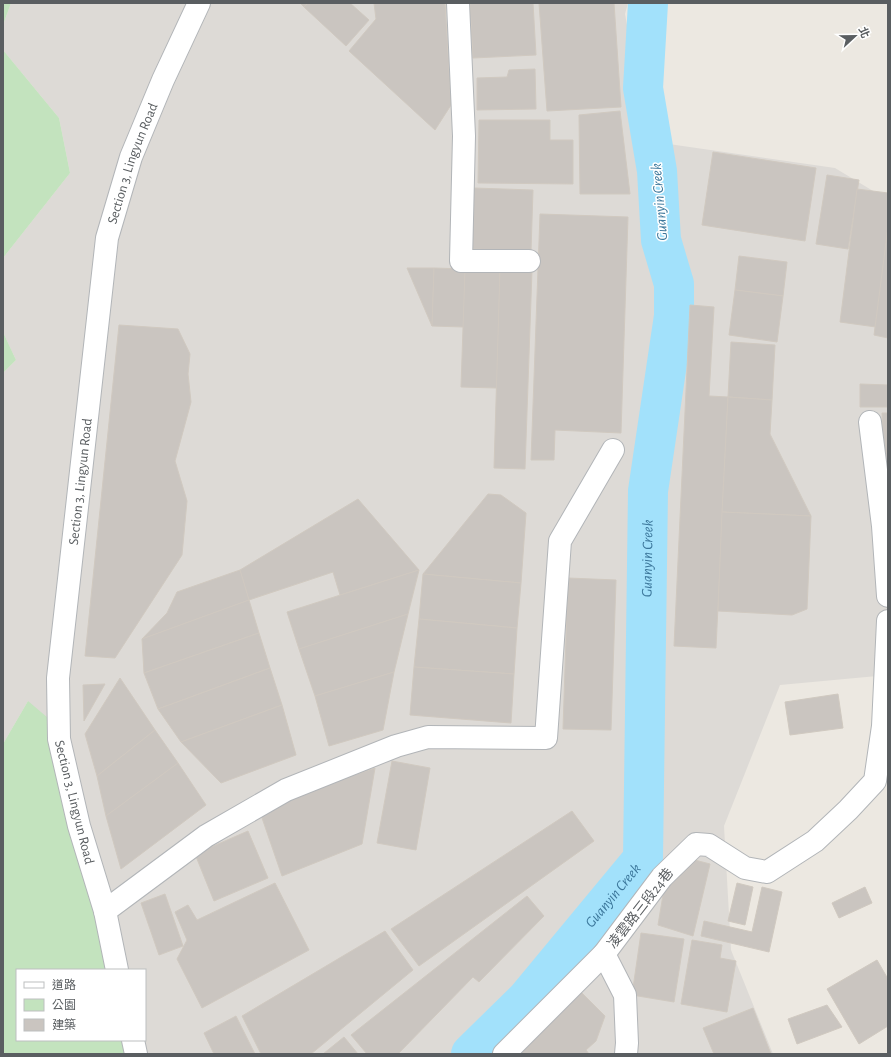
<svg xmlns="http://www.w3.org/2000/svg" width="891" height="1057" viewBox="0 0 891 1057" font-family="'Alegreya Sans','Noto Sans TC',sans-serif">
<style>
.industrial{fill:#dddad6}
.green{fill:#c3e3be}
.lines{fill:none;stroke-linecap:round;stroke-linejoin:round}
.river{stroke:#a2e1fb;stroke-width:40}
.building{fill:#cac5c0;stroke:#d0c9c0}
.minor-casing{stroke:#b2b5b8;stroke-width:24}
.minor{stroke:#fff;stroke-width:22}
.labels{text-anchor:middle;stroke-width:3;stroke-linejoin:round;paint-order:stroke}
.street-label{font-size:14px;fill:#5a5e61;stroke:#fff}
.water-label{font-size:15px;font-style:italic;fill:#3c779b;stroke:#fff}
</style>
<rect width="100%" height="100%" fill="#ece8e1"/>
<path class="industrial" d="M11,3H628L625,14L648,141L835,168L888,200V675L780,685L724,826L731,950L773,1054H126L123,1040H145V970H109L28,701L3,744V373L16,360L3,332V258L70,173L59,118L3,50V25Z"/>
<g class="green">
<path d="M3,3H11L3,25Z"/>
<path d="M3,50L59,118L70,173L3,258Z"/>
<path d="M3,332L16,360L3,373Z"/>
<path d="M28,701L61,729L109,970H17V1040H123L126,1054H3V744Z"/>
</g>
<g class="lines">
<path class="river" id="s1" d="M471,1054L527,999L643,859L648,491L674,316V284L661,240L657,171L643,88L648,3"/>
</g>
<g class="building">
<path d="M300,3H308L304,7Z"/>
<path d="M308,3H350L369,20L346,46L304,7Z"/>
<path d="M374,3H445L451,105L435,130L349,51L376,19Z"/>
<path d="M470,3H533L536,55L473,58Z"/>
<path d="M539,3H614L621,107L547,111Z"/>
<path d="M535,69L536,109L477,110V78L507,77L509,70Z"/>
<path d="M620,111L630,194H580L579,115Z"/>
<path d="M479,120H550V140H573V184L478,183Z"/>
<path d="M713,152L816,168L805,241L702,225Z"/>
<path d="M827,175L859,180L848,249L816,244Z"/>
<path d="M474,188L533,190L531,251L472,249Z"/>
<path d="M857,189L888,193V227L876,327L840,322Z"/>
<path d="M540,214L628,217L621,433L555,430L554,460H531Z"/>
<path d="M888,227V338L874,335Z"/>
<path d="M739,256L787,262L783,296L735,290Z"/>
<path d="M407,268H434L432,326Z"/>
<path d="M434,268L465,269L464,327L432,326Z"/>
<path d="M465,269H500L497,388L461,387Z"/>
<path d="M500,269L532,270L525,469L494,468Z"/>
<path d="M735,290L783,296L777,342L729,335Z"/>
<path d="M690,305L714,307L709,396L728,397L716,648L674,646Z"/>
<path d="M119,325L178,329L190,354L188,374L191,402L175,461L187,501L182,555L115,658L85,656Z"/>
<path d="M731,342L775,345L772,400L728,397Z"/>
<path d="M860,384L888,385V407H860Z"/>
<path d="M728,397L772,400L770,434L811,516L722,512Z"/>
<path d="M882,413H888V464H884Z"/>
<path d="M488,494L501,495L526,513L521,583L423,574Z"/>
<path d="M358,499L419,570L340,595L333,572L249,600L240,570Z"/>
<path d="M722,512L811,516L807,609L792,615L718,611Z"/>
<path d="M240,570L249,600L142,639L167,613L177,592Z"/>
<path d="M419,570L408,614L299,649L287,612Z"/>
<path d="M423,574L521,583L517,628L419,619Z"/>
<path d="M568,578L616,580L611,730L563,729Z"/>
<path d="M249,600L259,633L144,673L142,639Z"/>
<path d="M408,614L394,672L315,696L299,649Z"/>
<path d="M419,619L517,628L514,674L414,667Z"/>
<path d="M259,633L270,668L158,709L144,673Z"/>
<path d="M414,667L514,674L511,723L410,715Z"/>
<path d="M270,668L282,705L181,742L158,709Z"/>
<path d="M394,672L383,730L329,746L315,696Z"/>
<path d="M120,678L155,730L97,776L85,734Z"/>
<path d="M105,684L84,721L83,685Z"/>
<path d="M838,694L843,728L790,735L785,702Z"/>
<path d="M282,705L296,755L221,783L181,742Z"/>
<path d="M155,730L178,763L106,816L97,776Z"/>
<path d="M392,761L430,768L416,850L377,843Z"/>
<path d="M178,763L206,805L121,869L106,816Z"/>
<path d="M375,768L362,844L282,876L261,815L281,800Z"/>
<path d="M572,811L594,841L419,966L391,929Z"/>
<path d="M248,831L268,878L214,901L195,854Z"/>
<path d="M691,859L710,864L693,936L658,925L665,883Z"/>
<path d="M275,883L309,950L202,1008L177,959L187,940L175,912L188,905L197,920Z"/>
<path d="M737,883L753,887L745,925L728,921Z"/>
<path d="M762,887L782,892L769,952L701,936L704,921L752,932Z"/>
<path d="M865,887L872,903L839,918L832,903Z"/>
<path d="M165,894L183,946L159,955L141,903Z"/>
<path d="M527,896L544,916L479,982L473,977L398,1054H367L351,1035Z"/>
<path d="M385,931L413,970L311,1054H261L242,1016Z"/>
<path d="M641,933L684,939L674,1002L632,995Z"/>
<path d="M692,940L722,945L720,958L736,961L727,1012L681,1004Z"/>
<path d="M877,960L888,979V1026L859,1044L827,989Z"/>
<path d="M579,990L605,1016L596,1041L586,1050L589,1054H514Z"/>
<path d="M827,1005L842,1027L797,1044L788,1019Z"/>
<path d="M753,1008L771,1054H714L703,1028Z"/>
<path d="M236,1016L255,1054H214L204,1033Z"/>
<path d="M344,1037L358,1054H323Z"/>
</g>
<g class="lines">
<defs>
<g id="minor">
<path d="M458,3L464,136L461,261H529"/>
<path d="M870,422L883,526L888,596"/>
<path d="M105,911L206,836L286,790L396,746L428,737L546,738L560,541L613,450"/>
<path d="M604,954L625,995L627,1043L626,1054"/>
<path id="s2" d="M117,970L105,911L79,826L59,739L58,678L107,238L131,157L163,80L199,3"/>
<path d="M133,1040L136,1054"/>
<path d="M504,1054L604,954L662,877L696,844L709,845L745,868L767,872L815,841L848,810L875,781L883,726L888,621"/>
</g>
</defs>
<use href="#minor" class="minor-casing"/>
<use href="#minor" class="minor"/>
</g>
<g class="labels">
<g class="street-label">
<text dy="5" stroke="none"><textPath href="#s2" startOffset="821">Section 3, Lingyun Road</textPath></text>
<text dy="5" stroke="none"><textPath href="#s2" startOffset="497">Section 3, Lingyun Road</textPath></text>
<text transform="translate(75 802) rotate(76)" y="5">Section 3, Lingyun Road</text>
<text transform="translate(640 908) rotate(-52)" y="5">凌雲路三段24巷</text>
</g>
<g class="water-label">
<text transform="translate(659 202) rotate(-95)" y="5">Guanyin Creek</text>
<text dy="5" stroke="none"><textPath href="#s1" startOffset="561">Guanyin Creek</textPath></text>
<text dy="5" stroke="none"><textPath href="#s1" startOffset="213">Guanyin Creek</textPath></text>
</g>
</g>
<rect width="891" height="1057" fill="none" stroke="#5a5e61" stroke-width="8"/>
<rect x="16" y="969" width="130" height="72" fill="#ffffff" stroke="#bdbfc0"/>
<rect x="24" y="982" width="20" height="6" fill="#ffffff" stroke="#bdbfc0"/>
<text x="52" y="989" font-size="12" fill="#5a5e61">道路</text>
<rect x="24" y="999" width="20" height="12" fill="#c3e3be" stroke="#bdbfc0"/>
<text x="52" y="1009" font-size="12" fill="#5a5e61">公園</text>
<rect x="24" y="1019" width="20" height="12" fill="#cac5c0" stroke="#bdbfc0"/>
<text x="52" y="1029" font-size="12" fill="#5a5e61">建築</text>
<g transform="translate(855 36) rotate(68)" stroke="#ffffff" stroke-width="3" paint-order="stroke">
<path d="M0-3L7 15L0 10L-7 15Z" fill="#5a5e61"/>
<text y="-6" font-size="11" font-weight="bold" text-anchor="middle" fill="#5a5e61">北</text>
</g>
</svg>
